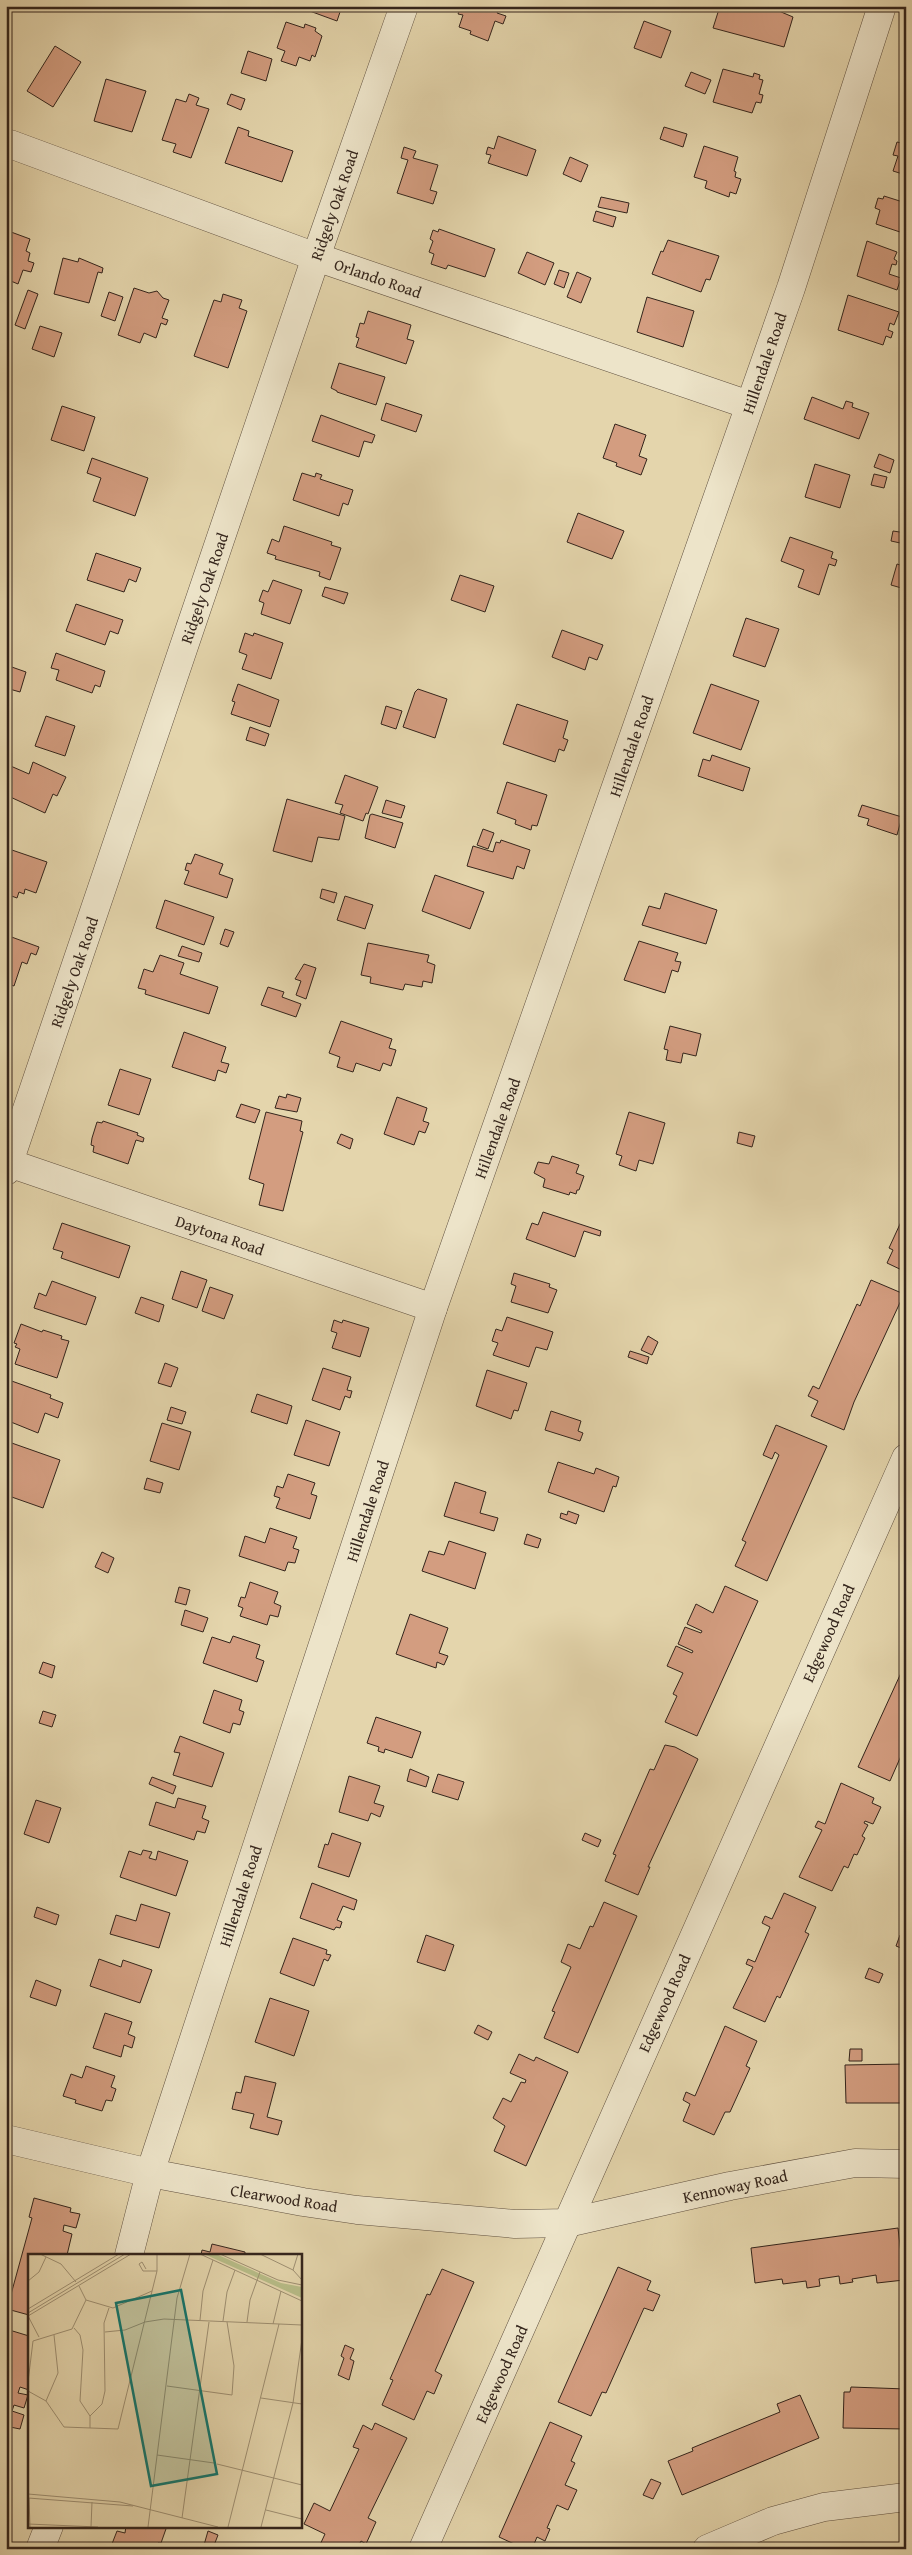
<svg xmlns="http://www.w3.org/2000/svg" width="912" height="2555" viewBox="0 0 912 2555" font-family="'Gentium Book Plus',serif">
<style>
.building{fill:#d39d80;stroke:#34251c}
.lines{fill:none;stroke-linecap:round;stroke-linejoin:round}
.minor-casing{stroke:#605140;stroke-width:29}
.minor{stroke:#ede4c9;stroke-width:28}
.labels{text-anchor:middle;stroke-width:5;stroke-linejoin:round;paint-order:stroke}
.street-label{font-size:16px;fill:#34251c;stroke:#ede4c9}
.inset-road{fill:none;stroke:#9e8f72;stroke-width:1}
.view{fill:#0f766e;fill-opacity:0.15;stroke:#0f766e;stroke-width:2.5}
.inset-edge{fill:none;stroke:#34251c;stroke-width:2.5}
</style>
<rect width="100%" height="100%" fill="#e4d5ac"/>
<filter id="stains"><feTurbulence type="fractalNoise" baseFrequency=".004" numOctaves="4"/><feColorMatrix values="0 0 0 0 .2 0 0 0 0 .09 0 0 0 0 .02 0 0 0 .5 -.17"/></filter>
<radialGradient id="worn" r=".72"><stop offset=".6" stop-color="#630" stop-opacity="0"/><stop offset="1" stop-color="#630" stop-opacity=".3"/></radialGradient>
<g class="building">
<path d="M216,6H229L228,11Z"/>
<path d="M296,6H342L337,21Z"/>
<path d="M464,6H500L497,13L506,16L503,24L495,21L488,41L470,34L471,31L459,27L463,15L458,14L461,7Z"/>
<path d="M720,6H767L793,17L784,47L713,28Z"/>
<path d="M644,21L671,31L661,58L634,48Z"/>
<path d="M286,22L304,28L305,24L316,28L315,31L322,36L315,57L312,55L310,61L299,57L296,66L281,61L285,51L277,48Z"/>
<path d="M55,46L81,62L53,107L27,91Z"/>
<path d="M248,51L272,59L266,81L241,73Z"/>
<path d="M723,69L753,77L754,73L760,75L759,79L763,80L759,94L763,95L761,103L756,102L752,113L713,102Z"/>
<path d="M691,72L711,80L705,94L685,86Z"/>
<path d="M106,79L146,91L132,132L94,121Z"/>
<path d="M189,94L199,98L196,105L209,109L191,158L173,152L176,144L162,140L176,99L186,102Z"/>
<path d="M231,94L245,99L241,110L227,104Z"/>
<path d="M238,127L249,131L248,136L293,151L282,182L225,163Z"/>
<path d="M664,127L687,134L683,147L660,139Z"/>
<path d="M498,136L536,150L527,176L488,163L491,155L486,154L488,147L494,149Z"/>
<path d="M897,142L906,144V175L893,171L898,156L893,155Z"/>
<path d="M704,146L738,157L734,171L736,172L735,177L741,179L736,194L730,192L729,197L705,188L707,181L694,177Z"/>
<path d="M404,147L416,151L413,158L438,165L430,190L437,192L433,204L397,193L408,160L401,158Z"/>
<path d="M570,157L588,165L581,182L563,174Z"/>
<path d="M884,196L906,203V234L876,224L880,210L875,208L878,198L883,199Z"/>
<path d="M601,197L629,203L627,213L598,207Z"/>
<path d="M596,211L616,217L613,227L593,221Z"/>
<path d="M439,229L495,249L485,277L448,265L446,269L431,264L434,254L429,252L433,241L430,239L433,230L438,232Z"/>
<path d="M11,232L30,239L26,251L30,253L28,261L34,263L31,272L23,270L18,284L6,279V244Z"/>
<path d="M668,240L719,256L710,280L706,279L701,292L652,274L661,251L663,252Z"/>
<path d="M867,241L897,252L894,259L897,261L896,265L892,264L889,274L901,278L897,290L857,276Z"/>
<path d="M527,252L554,263L545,285L518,273Z"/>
<path d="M63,258L78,262L79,258L103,268L102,273L98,272L89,303L54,294Z"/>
<path d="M559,270L569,273L564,288L554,284Z"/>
<path d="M577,272L591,278L581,303L567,297Z"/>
<path d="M134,288L149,293L157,291L163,298L169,300L162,318L168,320L166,325L161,323L156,338L144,333L140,343L118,335Z"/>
<path d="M28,290L38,294L25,329L15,325Z"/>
<path d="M109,292L123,297L115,321L101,316Z"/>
<path d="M223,294L242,300L239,308L247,311L228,368L194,356L214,300L221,302Z"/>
<path d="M848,295L899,312L894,325L890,323L888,330L893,332L891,338L886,336L883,345L838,330Z"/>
<path d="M647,297L694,311L683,347L637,332Z"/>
<path d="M368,311L411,325L407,339L414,341L406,364L356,347L359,338L356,337L360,323L364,324Z"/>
<path d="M40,326L62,333L54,357L32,349Z"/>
<path d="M339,363L385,377L376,405L337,392V391L331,388Z"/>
<path d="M812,397L843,409L846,401L853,403L852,407L869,413L859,439L804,419Z"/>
<path d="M386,403L422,415L416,432L381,420Z"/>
<path d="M62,406L95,417L84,451L51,440Z"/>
<path d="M321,415L375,435L372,443L364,441L359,457L312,441Z"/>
<path d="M615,424L646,435L639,456L647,459L641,475L616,466L617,463L603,458Z"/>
<path d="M879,454L894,460L890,473L874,467Z"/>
<path d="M92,458L148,478L135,516L93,501L101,478L87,473Z"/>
<path d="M815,464L850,475L840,508L805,497Z"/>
<path d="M302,473L315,477L316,473L322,475L320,479L353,490L348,505L343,503L339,516L293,500Z"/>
<path d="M874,474L887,477L884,488L871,485Z"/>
<path d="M578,513L624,531L612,559L567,542Z"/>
<path d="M284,526L332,542L331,545L341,548L330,580L319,576L320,572L275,559L276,556L267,553L272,539L279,542Z"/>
<path d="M893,531L906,533L905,544L891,541Z"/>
<path d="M790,537L833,552L831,558L837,560L835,566L829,564L819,595L798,587L804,570L781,561Z"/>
<path d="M96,553L141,568L136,582L129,579L124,592L87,580Z"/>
<path d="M897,564L906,567L905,589L891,585Z"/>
<path d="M460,575L494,586L485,612L451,600Z"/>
<path d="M273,580L302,590L290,624L261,614L264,603L259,601L263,590L268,592Z"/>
<path d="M325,587L348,593L344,604L322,596Z"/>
<path d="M76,604L123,620L118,634L110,631L105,645L66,631Z"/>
<path d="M746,618L779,629L765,667L733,656Z"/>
<path d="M562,630L603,645L597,660L589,657L585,670L552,657Z"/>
<path d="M245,633L253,636L254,633L283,643L271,679L242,669L247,655L239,652Z"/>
<path d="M56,653L105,671L100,687L95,685L92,693L56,680L59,670L51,668Z"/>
<path d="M6,665L26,672L20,692L6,688Z"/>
<path d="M238,684L279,700L270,727L231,714L235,702L232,701Z"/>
<path d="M711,684L759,701L741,750L693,733Z"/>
<path d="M418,689L447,699L435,738L403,727L415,692Z"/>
<path d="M517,704L568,721L563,738L568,740L564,751L559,749L555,762L503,744Z"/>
<path d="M386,706L402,711L396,729L381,724Z"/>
<path d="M46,716L75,726L65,756L35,746Z"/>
<path d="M250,727L269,734L265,746L246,740Z"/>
<path d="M712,755L750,768L743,791L698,776L703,759L710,761Z"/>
<path d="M33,762L66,777L57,796L53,794L45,813L6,795L11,779L6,777V764L29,774Z"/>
<path d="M345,775L378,787L368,814L366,813L363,821L340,813L343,805L335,803Z"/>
<path d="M507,782L547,795L537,826L532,825L531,830L515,824L516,820L497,813Z"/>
<path d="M287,799L345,816L339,840L318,837L312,862L273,851Z"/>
<path d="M386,800L405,806L401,818L382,813Z"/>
<path d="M862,805L902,817L897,835L867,825L869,819L858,816Z"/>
<path d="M372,814L403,823L395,848L365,838L370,815Z"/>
<path d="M483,829L494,833L488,849L477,845Z"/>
<path d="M501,840L530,850L524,869L517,866L513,879L467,866L473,846L493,852L496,842L500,843Z"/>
<path d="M6,848L47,862L36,893L25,889L24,894L19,892L17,898L6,894Z"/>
<path d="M195,854L223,864L219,874L233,879L227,898L184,884L189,871L185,870L187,863L191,864Z"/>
<path d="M435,875L484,892L470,929L422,911Z"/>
<path d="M322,889L337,893L334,903L320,898Z"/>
<path d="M665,893L717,910L706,944L642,925L649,906L660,909Z"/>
<path d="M345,896L373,905L365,929L337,920Z"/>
<path d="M165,900L214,917L204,945L156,928Z"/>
<path d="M225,929L234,932L228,947L220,944Z"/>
<path d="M6,935L39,947L36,955L31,953L27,964L22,962L14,986L6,983Z"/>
<path d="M639,941L678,953L675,961L681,962L678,972L672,970L665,993L624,980Z"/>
<path d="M368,943L429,955L427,962L435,965L432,983L423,981L422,987L405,984L403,990L370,983L371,977L361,975Z"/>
<path d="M182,946L202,953L199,962L178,956Z"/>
<path d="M160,955L184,963L180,974L218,987L209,1014L145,994L146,990L138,988L144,969L153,972Z"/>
<path d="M304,964L316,968L306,999L296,995L301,981L295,979Z"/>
<path d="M268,987L284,992L282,997L301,1004L296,1017L261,1005Z"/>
<path d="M341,1021L392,1039L389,1048L396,1050L391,1066L383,1063L380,1071L356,1063L353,1072L337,1067L340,1057L329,1053Z"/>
<path d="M670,1026L701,1034L696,1056L683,1053L681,1063L666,1060L668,1050L664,1049Z"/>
<path d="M184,1032L226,1047L221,1062L229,1064L226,1073L218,1070L215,1081L172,1067Z"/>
<path d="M120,1069L151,1079L139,1115L108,1105Z"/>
<path d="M287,1094L301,1098L297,1112L275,1108L279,1096L286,1098Z"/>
<path d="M397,1097L427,1108L423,1121L429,1123L425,1133L419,1131L414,1145L384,1134Z"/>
<path d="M241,1104L260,1110L255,1123L236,1117Z"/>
<path d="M266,1112L302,1121L300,1131L303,1132L283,1211L259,1205L264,1184L249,1179Z"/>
<path d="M629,1112L665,1123L653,1164L639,1160L636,1171L619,1165L622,1156L616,1154Z"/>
<path d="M103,1121L138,1133L137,1135L144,1138L143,1142L136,1140L128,1164L93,1152L94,1146L91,1145L92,1138L97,1122L102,1123Z"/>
<path d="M739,1132L755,1136L752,1147L737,1143Z"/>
<path d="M341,1134L353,1139L350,1149L337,1143Z"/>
<path d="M552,1156L579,1165L576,1173L584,1176L579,1190H577L576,1194L570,1192L569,1195L543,1187L545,1179L534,1173L538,1162L549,1164Z"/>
<path d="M906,1211V1272L887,1263L893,1250L889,1248Z"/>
<path d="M543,1212L601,1231L600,1236L584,1231L575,1257L526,1239L532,1223L538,1225Z"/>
<path d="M62,1223L130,1246L119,1278L61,1258L63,1252L53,1249Z"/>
<path d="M181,1271L207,1280L197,1308L172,1299Z"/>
<path d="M514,1273L550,1284L549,1287L557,1290L548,1313L511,1302L516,1286L511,1284Z"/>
<path d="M871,1280L904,1294L854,1402L844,1430L811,1416L818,1401L808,1396L813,1386L819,1389L857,1304L860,1306Z"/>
<path d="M52,1281L96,1297L86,1325L34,1308L39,1293L46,1296Z"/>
<path d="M210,1287L233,1295L224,1319L202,1311Z"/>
<path d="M141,1297L164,1305L159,1322L135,1313Z"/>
<path d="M507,1317L553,1332L547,1350L536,1347L529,1367L493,1355L498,1343L492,1341L496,1329L502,1331Z"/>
<path d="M334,1320L342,1323L343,1320L369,1328L360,1357L332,1348L337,1333L331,1331Z"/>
<path d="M21,1324L42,1332L43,1330L62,1336L61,1339L69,1341L57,1378L15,1364L20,1349L15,1347L17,1344L14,1343Z"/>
<path d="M648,1336L658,1342L652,1355L641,1350Z"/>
<path d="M630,1351L649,1357L647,1364L628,1357Z"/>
<path d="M165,1363L178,1368L171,1387L158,1383Z"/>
<path d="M323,1368L351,1377L347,1390L352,1391L350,1398L345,1396L340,1410L312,1400Z"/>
<path d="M487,1370L527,1383L518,1411L514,1410L511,1419L476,1406Z"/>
<path d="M6,1379L51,1395L50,1398L63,1403L58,1418L45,1413L38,1433L6,1420Z"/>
<path d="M257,1394L292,1406L287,1424L251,1412Z"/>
<path d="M171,1407L186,1412L182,1424L167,1420Z"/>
<path d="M551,1411L581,1421L578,1431L583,1433L580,1441L545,1430Z"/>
<path d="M306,1420L340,1432L329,1466L294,1455Z"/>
<path d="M162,1423L191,1432L179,1470L150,1461Z"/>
<path d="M776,1425L827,1446L767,1581L735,1566L746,1542L742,1540L779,1455L775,1452L772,1459L763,1455Z"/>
<path d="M6,1441L60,1460L43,1508L6,1495Z"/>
<path d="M558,1462L594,1474L596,1468L619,1477L616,1487L613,1486L604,1512L548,1492Z"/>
<path d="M288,1474L315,1483L311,1494L317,1496L310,1519L276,1508L280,1498L274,1496L277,1486L283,1488Z"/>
<path d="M147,1478L163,1483L160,1493L144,1489Z"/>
<path d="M455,1482L486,1492L480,1513L498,1518L494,1531L444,1516Z"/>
<path d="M568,1511L579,1515L576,1524L560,1518L561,1513L567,1515Z"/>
<path d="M270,1528L297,1537L293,1548L299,1550L295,1563L288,1562L285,1571L239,1556L245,1536L265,1543Z"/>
<path d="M527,1534L541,1539L538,1548L524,1544Z"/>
<path d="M449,1541L486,1553L475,1589L422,1571L429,1551L444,1555Z"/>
<path d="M102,1552L114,1558L108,1573L95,1567Z"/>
<path d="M250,1582L278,1592L274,1603L281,1606L278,1617L270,1615L267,1625L240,1616L243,1608L238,1606L241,1597L245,1598Z"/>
<path d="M725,1586L758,1601L697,1736L665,1722L677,1696L673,1694L683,1673L667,1666L676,1646L692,1653L693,1651L678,1644L685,1627L701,1633L702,1631L687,1624L696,1604L713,1613Z"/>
<path d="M179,1587L190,1590L186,1605L175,1602Z"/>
<path d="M185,1610L208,1618L203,1632L181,1625Z"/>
<path d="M410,1614L448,1628L439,1653L448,1656L444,1665L437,1662L436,1668L396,1654Z"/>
<path d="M233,1636L260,1645L256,1658L264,1661L257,1682L203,1663L212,1637L230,1643Z"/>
<path d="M43,1662L55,1666L52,1678L39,1673Z"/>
<path d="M906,1662V1757L901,1756L890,1781L858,1767Z"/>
<path d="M214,1690L242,1700L239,1710L244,1712L240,1725L233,1723L230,1733L203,1723Z"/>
<path d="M43,1711L56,1715L52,1727L39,1723Z"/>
<path d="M376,1717L421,1732L412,1758L385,1749L384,1753L378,1751L379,1747L367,1743Z"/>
<path d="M180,1736L224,1753L212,1787L173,1775L180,1753L174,1752Z"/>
<path d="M665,1745L675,1747L698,1759L648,1867H650L638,1895L605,1881L616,1855L613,1854L650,1769L654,1770Z"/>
<path d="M410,1769L429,1777L426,1787L407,1781Z"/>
<path d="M438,1774L464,1782L458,1800L432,1792Z"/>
<path d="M349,1776L380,1786L374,1803L384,1806L380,1817L371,1813L368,1821L339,1812Z"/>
<path d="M152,1777L176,1786L173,1794L149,1784Z"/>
<path d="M841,1783L874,1798L872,1803L881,1807L873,1824L865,1821L864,1823L868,1825L862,1836L865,1838L857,1855L854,1854L848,1868L844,1866L832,1891L799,1877L822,1830L815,1827L818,1821L825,1824Z"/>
<path d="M178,1798L206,1806L202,1818L209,1821L205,1833L197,1831L194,1840L149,1825L156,1802L175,1808Z"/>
<path d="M36,1800L61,1808L49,1843L24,1834Z"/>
<path d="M332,1833L361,1843L349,1877L318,1867L325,1844L328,1845Z"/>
<path d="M585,1833L601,1840L598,1847L582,1840Z"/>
<path d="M143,1850L152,1852L149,1858L156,1860L158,1851L188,1861L176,1896L120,1877L129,1851L141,1855Z"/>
<path d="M312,1883L357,1900L354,1910L343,1906L337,1920L342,1922L340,1928L336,1927L334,1930L300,1918Z"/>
<path d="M784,1893L816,1907L805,1932L809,1934L780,1998L777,1996L765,2022L733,2008L753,1967L746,1964L748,1959L755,1962L770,1927L762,1923L765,1916L772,1919Z"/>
<path d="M604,1902L637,1916L578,2053L544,2038L555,2012L552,2011L571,1967L561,1962L568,1944L580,1949L590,1926L593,1927Z"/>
<path d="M141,1904L170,1913L159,1948L110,1934L116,1915L136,1921Z"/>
<path d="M37,1907L59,1915L56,1925L34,1917Z"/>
<path d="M426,1935L454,1945L445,1971L417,1962Z"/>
<path d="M900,1935L906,1938V1950L896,1946Z"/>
<path d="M293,1938L327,1950L326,1954L331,1955L328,1961L324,1959L314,1986L280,1973Z"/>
<path d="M99,1959L121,1967L123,1960L152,1970L140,2003L90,1986Z"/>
<path d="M869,1968L883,1974L879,1983L865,1978Z"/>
<path d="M36,1980L61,1990L56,2006L30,1997Z"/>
<path d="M270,1998L309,2011L294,2056L255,2042Z"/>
<path d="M105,2013L132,2022L128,2034L135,2037L132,2048L124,2045L121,2057L93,2048Z"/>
<path d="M478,2025L492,2032L488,2040L474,2033Z"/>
<path d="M725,2026L757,2041L746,2066L750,2068L730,2112H725L714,2135L683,2121L690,2104L683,2100L686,2092L695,2096Z"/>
<path d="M850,2049H862V2061H849Z"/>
<path d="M519,2054L534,2061L536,2057L568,2072L526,2166L494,2151L505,2126L493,2118L503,2098L511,2102L521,2082L525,2083L526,2080L510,2073Z"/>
<path d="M906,2064V2103H846L845,2065Z"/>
<path d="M86,2066L115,2076L111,2087L116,2089L112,2101L106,2100L102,2111L75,2103L76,2100L63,2096L71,2074L82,2078Z"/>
<path d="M245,2076L276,2083L267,2117L282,2121L278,2135L250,2128L254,2114L232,2109L236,2092L241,2093Z"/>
<path d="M34,2198L71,2208L70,2212L80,2214L76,2228L64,2225L63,2231L72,2234L67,2255H29V2315L7,2309L32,2218L29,2217Z"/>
<path d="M898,2228L904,2280L877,2283L876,2275L852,2279L853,2282L840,2284L839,2276L819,2279L820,2286L807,2288L806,2281L783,2284L782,2279L755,2283L751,2248Z"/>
<path d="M212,2244L245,2252V2255H201L202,2250L210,2252Z"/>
<path d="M618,2267L651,2281L647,2290L660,2295L653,2311L644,2308L606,2393L602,2392L591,2416L558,2402Z"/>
<path d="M442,2269L474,2282L435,2371L442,2375L434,2394L427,2391L414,2420L382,2405L393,2380L390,2379L427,2294L430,2295Z"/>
<path d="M6,2329L29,2336V2390L20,2387L18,2393L28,2395L24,2408L14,2405L12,2411L24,2415L20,2429L10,2427L9,2430L6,2429Z"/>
<path d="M345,2345L354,2349L350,2359L354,2361L349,2380L338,2375L344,2358L341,2356Z"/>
<path d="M851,2387L906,2389V2429L843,2428L844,2392H850Z"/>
<path d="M800,2395L819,2438L682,2495L668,2461L693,2451L692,2448L780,2412L777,2404Z"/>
<path d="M550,2422L582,2436L571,2461L575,2463L565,2485L577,2490L568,2510L557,2505L547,2528L550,2529L545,2541L537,2537L532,2549H525L499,2537Z"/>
<path d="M375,2423L407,2438L368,2518L376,2522L366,2544L361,2541L358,2547L363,2549H318L325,2534L304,2524L314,2503L330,2511L359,2449L353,2447L363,2425L372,2430Z"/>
<path d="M651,2479L661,2483L653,2499L643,2495Z"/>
<path d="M126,2526H167L161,2543H158L166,2546L165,2549H110L117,2531L125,2533Z"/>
<path d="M208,2531L218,2535L213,2548L204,2545Z"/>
</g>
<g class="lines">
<defs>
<g id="minor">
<path d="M10,144L316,257L749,405"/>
<path d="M6,1162L433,1308"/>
<path d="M6,1171L316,257L404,6"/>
<path d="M6,2139L150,2173L303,2202L357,2210L515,2224L567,2223L730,2186L855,2163L906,2164"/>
<path d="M129,2255L150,2173L433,1308L791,288L882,6"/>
<path d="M40,2549L49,2526"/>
<path d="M423,2549L906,1458"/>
<path d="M707,2549L773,2521L824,2507L906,2497"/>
</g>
</defs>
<use href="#minor" class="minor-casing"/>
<use href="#minor" class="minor"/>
</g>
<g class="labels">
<g class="street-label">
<text transform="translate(334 205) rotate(-71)" y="6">Ridgely Oak Road</text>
<text transform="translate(378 278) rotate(19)" y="6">Orlando Road</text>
<text transform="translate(764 363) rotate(-71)" y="6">Hillendale Road</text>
<text transform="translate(204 588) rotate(-71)" y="6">Ridgely Oak Road</text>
<text transform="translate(631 746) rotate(-71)" y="6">Hillendale Road</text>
<text transform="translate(74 972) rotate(-71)" y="6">Ridgely Oak Road</text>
<text transform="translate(497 1128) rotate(-70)" y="6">Hillendale Road</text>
<text transform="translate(220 1235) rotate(19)" y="6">Daytona Road</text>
<text transform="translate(367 1511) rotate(-72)" y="6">Hillendale Road</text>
<text transform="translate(828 1633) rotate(-66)" y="6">Edgewood Road</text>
<text transform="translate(240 1896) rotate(-72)" y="6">Hillendale Road</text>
<text transform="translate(664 2003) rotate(-66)" y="6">Edgewood Road</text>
<text transform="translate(735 2186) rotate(-12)" y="6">Kennoway Road</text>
<text transform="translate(284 2198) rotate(9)" y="6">Clearwood Road</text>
<text transform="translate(501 2374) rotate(-66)" y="6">Edgewood Road</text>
</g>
</g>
<g transform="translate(28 2254)">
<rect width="274" height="274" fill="#e4d5ac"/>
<path d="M176,0H188L253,29L274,33V44Z" fill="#b7bc87"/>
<path class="inset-road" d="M12,0L33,10L48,28M172,0L274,47M192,0L250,26L274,31M232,0L265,16L274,26M118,15L114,8L111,10L115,17H129M265,16L270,0M0,27L11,18L18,3M51,32L58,46M58,46L85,54L124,37M0,55L91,0M0,59L97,0M0,62L11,83M0,62L103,0M172,66L175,37L185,6M195,67L199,38L207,16M219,68L222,46L232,18M245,70L253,37M46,74L52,81L55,96L52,147L62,162M77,78L97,76L117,68L136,65L274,71M0,128L5,87L44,75L58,46M139,132L204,141L206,112L199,68M0,137L18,147L36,173L90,175L129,17V0M233,144L274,150M18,147L30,119L26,81M62,174V162L74,150L77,137L76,69L81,54M129,201L186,209M189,210L274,231M0,240L92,248L190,273M0,244L105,252M1,244L2,273M238,256L274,265M154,264L181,68M0,270L70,273M63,273L64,248M120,273L149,44L162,0M200,273L251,70M233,273L265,149L274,85"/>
<path class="view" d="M153,36L189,220L123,232L88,49Z"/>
<rect width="274" height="274" class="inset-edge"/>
</g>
<rect width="912" height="2555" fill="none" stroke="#e4d5ac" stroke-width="25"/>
<rect x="8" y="8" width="897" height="2540" fill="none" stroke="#34251c" stroke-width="2.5"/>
<rect x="12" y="12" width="887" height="2530" fill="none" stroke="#34251c"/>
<rect width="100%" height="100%" filter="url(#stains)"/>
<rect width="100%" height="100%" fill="url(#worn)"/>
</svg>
